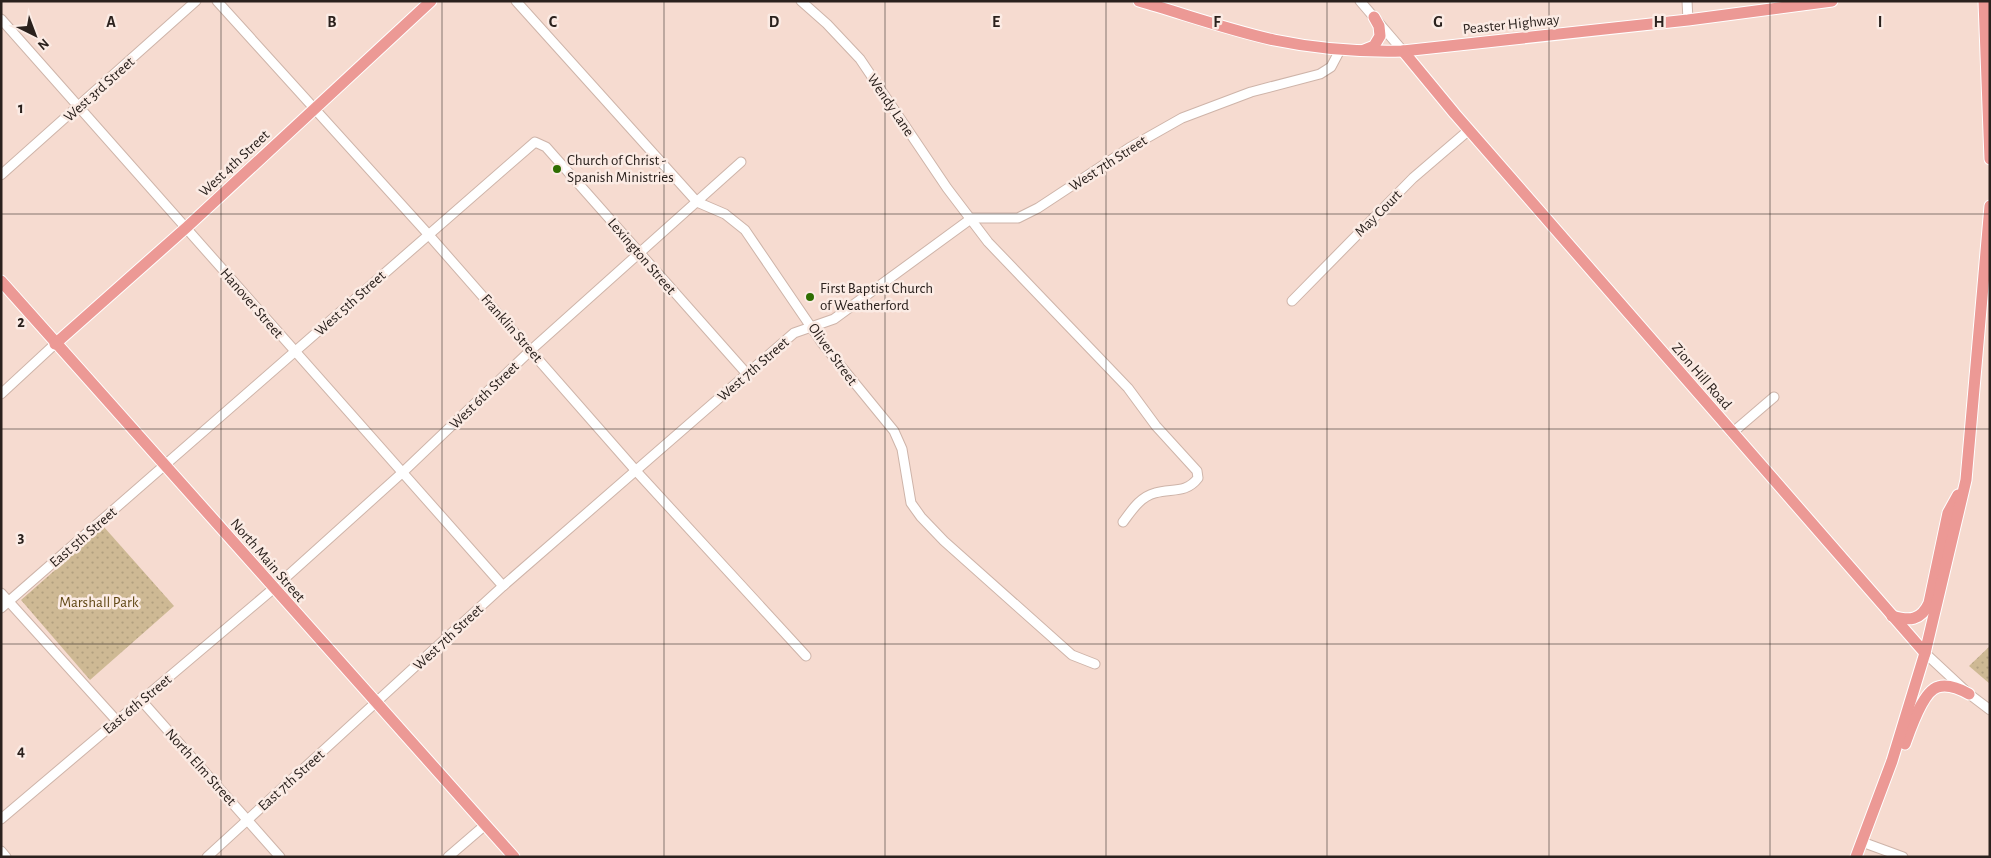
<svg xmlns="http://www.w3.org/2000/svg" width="1991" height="858" viewBox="0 0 1991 858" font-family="'Alegreya Sans',sans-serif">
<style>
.grass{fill:url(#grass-dots)}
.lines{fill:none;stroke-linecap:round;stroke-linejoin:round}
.minor-casing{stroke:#ceb4a9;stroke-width:11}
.major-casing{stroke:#fff;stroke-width:13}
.minor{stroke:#fff;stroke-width:9}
.major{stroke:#ec9995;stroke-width:11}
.grid{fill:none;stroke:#2a211d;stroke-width:1;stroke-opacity:0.55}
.poi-dot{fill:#2e6e02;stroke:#fbebe4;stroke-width:2}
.labels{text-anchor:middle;stroke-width:5;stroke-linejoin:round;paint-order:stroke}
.street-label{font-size:15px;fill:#2a211d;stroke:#fbebe4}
.poi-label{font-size:15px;fill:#2a211d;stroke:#fbebe4;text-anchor:start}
.park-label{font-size:15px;fill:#614815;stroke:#fbebe4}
.grid-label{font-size:16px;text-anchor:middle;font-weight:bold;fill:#2a211d;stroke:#fbebe4;stroke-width:5;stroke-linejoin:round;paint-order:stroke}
</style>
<defs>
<pattern id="grass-dots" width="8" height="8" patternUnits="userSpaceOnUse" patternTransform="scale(1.25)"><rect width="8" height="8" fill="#ceb994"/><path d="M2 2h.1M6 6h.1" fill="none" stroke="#b19f7f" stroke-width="1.8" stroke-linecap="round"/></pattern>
</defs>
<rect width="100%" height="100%" fill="#f6dbd0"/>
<g class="grass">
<path d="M104,527L174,606L90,680L21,600Z"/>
<path d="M1990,646V684L1969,666Z"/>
</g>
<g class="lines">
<defs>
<g id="minor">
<path d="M217,1L428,234L637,472L806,656"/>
<path d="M516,1L697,202L725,214L745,230L822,343L894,431L902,449L911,503L921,517L944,541L1072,655L1095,664"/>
<path d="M801,1L827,24L860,59L947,188L988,242L1128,388L1156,426L1197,471L1198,478C1186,494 1171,488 1155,493C1140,497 1132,510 1123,522"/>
<path d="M1360,1L1403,51"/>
<path d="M1687,1L1688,20"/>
<path d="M1,19L503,586"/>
<path d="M1,175L196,1"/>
<path d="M1292,301L1413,178L1469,130"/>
<path d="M1,394L55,344"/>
<path d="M1732,433L1774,397"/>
<path d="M1,593L117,721"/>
<path d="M1,608L535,142L546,147L747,374"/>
<path d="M1925,653L1969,694L1990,710"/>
<path d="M141,700L280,857"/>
<path d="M1,819L273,589L403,472L531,350L741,162"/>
<path d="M1862,842L1903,857"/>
<path d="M1,851L6,857"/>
<path d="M207,857L503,586L794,333L834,319L972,218H1018L1038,208L1129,148L1182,118L1251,92L1320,74L1331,67L1340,50"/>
<path d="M448,857L484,826"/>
</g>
<g id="major">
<path d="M1139,1C1184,14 1229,30 1274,40C1317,49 1360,52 1403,51L1688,20L1832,1"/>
<path d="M1984,1L1990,159"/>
<path d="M1364,50L1374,46L1380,36L1379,26L1374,17"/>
<path d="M1403,51L1455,114L1925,653"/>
<path d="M1,281L514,857"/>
<path d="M55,344L187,227L431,1"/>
<path d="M1892,616C1909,621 1921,621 1929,603L1948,513L1958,495"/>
<path d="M1905,744C1910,730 1923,691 1938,687C1948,684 1960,689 1969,694"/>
<path d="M1856,857L1892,761L1925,653L1966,480L1990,206"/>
</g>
</defs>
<use href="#minor" class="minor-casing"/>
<use href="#major" class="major-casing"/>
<use href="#minor" class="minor"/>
<use href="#major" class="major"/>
</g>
<path class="grid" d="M221,1V857M442,1V857M664,1V857M885,1V857M1106,1V857M1327,1V857M1549,1V857M1770,1V857M1,214H1990M1,429H1990M1,644H1990"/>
<g class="poi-dot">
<circle cx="557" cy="169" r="5"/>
<circle cx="810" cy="297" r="5"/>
</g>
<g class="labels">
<g class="street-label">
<text transform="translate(1511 24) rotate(-6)" y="5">Peaster Highway</text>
<text transform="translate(99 89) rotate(-42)" y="5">West 3rd Street</text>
<text transform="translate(891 105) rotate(56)" y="5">Wendy Lane</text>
<text transform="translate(234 163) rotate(-43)" y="5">West 4th Street</text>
<text transform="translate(1108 163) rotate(-33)" y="5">West 7th Street</text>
<text transform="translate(1378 213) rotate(-45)" y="5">May Court</text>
<text transform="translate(642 256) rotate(49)" y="5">Lexington Street</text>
<text transform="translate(252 303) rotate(49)" y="5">Hanover Street</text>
<text transform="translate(350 303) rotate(-42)" y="5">West 5th Street</text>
<text transform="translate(512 328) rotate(49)" y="5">Franklin Street</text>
<text transform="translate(833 354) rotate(54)" y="5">Oliver Street</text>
<text transform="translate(753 369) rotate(-41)" y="5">West 7th Street</text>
<text transform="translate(1702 376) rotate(49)" y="5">Zion Hill Road</text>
<text transform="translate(484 395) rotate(-44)" y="5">West 6th Street</text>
<text transform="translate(83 537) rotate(-41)" y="5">East 5th Street</text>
<text transform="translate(268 560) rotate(49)" y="5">North Main Street</text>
<text transform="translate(448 637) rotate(-43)" y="5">West 7th Street</text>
<text transform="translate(137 704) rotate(-40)" y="5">East 6th Street</text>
<text transform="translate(201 767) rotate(48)" y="5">North Elm Street</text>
<text transform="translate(291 780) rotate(-42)" y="5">East 7th Street</text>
</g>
<g class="poi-label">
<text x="567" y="165">Church of Christ -<tspan x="567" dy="17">Spanish Ministries</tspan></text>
<text x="820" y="293">First Baptist Church<tspan x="820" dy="17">of Weatherford</tspan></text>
</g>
<g class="park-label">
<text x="99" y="607">Marshall Park</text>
</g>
</g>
<g class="grid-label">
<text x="111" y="27">A</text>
<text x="332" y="27">B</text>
<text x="553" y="27">C</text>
<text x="774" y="27">D</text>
<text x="996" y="27">E</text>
<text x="1217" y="27">F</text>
<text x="1438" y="27">G</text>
<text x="1659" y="27">H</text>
<text x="1880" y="27">I</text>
<text x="21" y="113">1</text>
<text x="21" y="327">2</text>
<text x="21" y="542">3</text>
<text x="21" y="756">4</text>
</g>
<rect width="1991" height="858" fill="none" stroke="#2a211d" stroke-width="5"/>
<g transform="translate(35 35) rotate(138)" stroke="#fbebe4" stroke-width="4" paint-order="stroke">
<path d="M0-4L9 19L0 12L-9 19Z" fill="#2a211d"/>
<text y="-8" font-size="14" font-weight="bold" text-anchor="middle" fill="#2a211d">N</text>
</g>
</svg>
